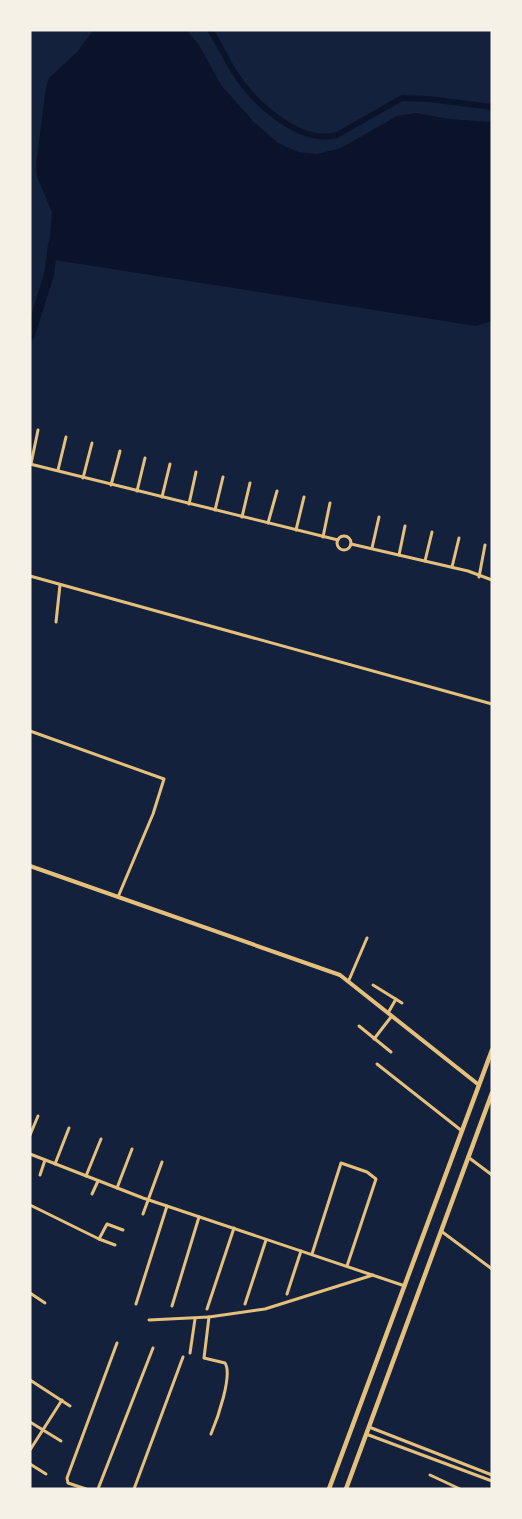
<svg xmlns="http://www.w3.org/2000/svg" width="522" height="1519" viewBox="0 0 522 1519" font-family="Barlow,sans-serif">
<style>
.water{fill:#0b132b}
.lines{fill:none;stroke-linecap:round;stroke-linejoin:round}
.canal{stroke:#0b132b;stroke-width:6}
.river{stroke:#0b132b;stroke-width:10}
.minor{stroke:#e5c07b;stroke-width:3}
.tertiary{stroke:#e5c07b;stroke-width:4}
.secondary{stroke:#e5c07b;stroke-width:4.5}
</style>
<rect width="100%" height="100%" fill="#14213d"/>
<path class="water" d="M93,30H187L199,45L221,85L253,121L278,143L298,152L317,154L341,148L397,116L416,113L449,119L492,122V321L476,326L48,259L52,212L37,177L36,165L46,87L49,78L77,52Z"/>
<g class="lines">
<path class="canal" d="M210,30C219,43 225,57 233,70C252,101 298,145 337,135L402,98L429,99L492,107"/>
<path class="river" d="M30,335L49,275L53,245"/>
<g class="minor">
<path d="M30,464L338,540"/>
<path d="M31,464L38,430"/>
<path d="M58,470L66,437"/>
<path d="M83,478L92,443"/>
<path d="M111,485L120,451"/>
<path d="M137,491L145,458"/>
<path d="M162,497L170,464"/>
<path d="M189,504L196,472"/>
<path d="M215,510L223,477"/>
<path d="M242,517L250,483"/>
<path d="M268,523L277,491"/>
<path d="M296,530L304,497"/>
<circle cx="344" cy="543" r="7"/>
<path d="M323,537L330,503"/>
<path d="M351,544L468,571L492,580"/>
<path d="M372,548L379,517"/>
<path d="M399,555L405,526"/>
<path d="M425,561L432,532"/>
<path d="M452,567L459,538"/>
<path d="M30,576L492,704"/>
<path d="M479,577L485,545"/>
<path d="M56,622L60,585"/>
<path d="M30,731L164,779L153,814L118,897"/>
<path d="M349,980L367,938"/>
<path d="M373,985L402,1003"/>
<path d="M388,1013L396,999"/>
<path d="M359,1026L391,1052"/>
<path d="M374,1039L391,1017"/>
<path d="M377,1064L462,1131"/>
<path d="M30,1135L38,1116"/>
<path d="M30,1154L143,1198L405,1286"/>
<path d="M468,1157L492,1175"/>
<path d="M55,1164L69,1128"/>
<path d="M40,1175L45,1160"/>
<path d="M86,1176L101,1139"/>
<path d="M117,1188L132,1149"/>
<path d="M92,1194L98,1181"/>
<path d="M30,1205L99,1239L107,1224L123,1230"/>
<path d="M143,1214L162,1162"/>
<path d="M441,1231L492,1269"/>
<path d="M99,1239L115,1245"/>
<path d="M312,1254L341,1163L367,1172L376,1179L347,1266"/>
<path d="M30,1293L45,1303"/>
<path d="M287,1294L301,1251"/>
<path d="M136,1304L167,1206"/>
<path d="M245,1304L266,1240"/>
<path d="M172,1306L199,1217"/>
<path d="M207,1309L234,1228"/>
<path d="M149,1320L209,1317"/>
<path d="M190,1353L195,1319"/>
<path d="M30,1380L70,1406"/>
<path d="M30,1422L61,1441"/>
<path d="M369,1427L492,1475"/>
<path d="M211,1434C217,1420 233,1375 225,1363L204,1358L209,1317L265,1309L373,1275"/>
<path d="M366,1434L492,1481"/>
<path d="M30,1450L62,1400"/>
<path d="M30,1464L46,1474"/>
<path d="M430,1475L460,1489"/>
<path d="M86,1489L68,1483L67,1478L117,1343"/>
<path d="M98,1489L153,1348"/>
<path d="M134,1489L183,1357"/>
</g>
<path class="tertiary" d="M30,866L340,975L479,1085"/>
<g class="secondary">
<path d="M329,1489L492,1050"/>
<path d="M346,1489L492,1093"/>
</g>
</g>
<rect width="522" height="1519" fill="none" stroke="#f6f1e7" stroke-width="63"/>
</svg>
